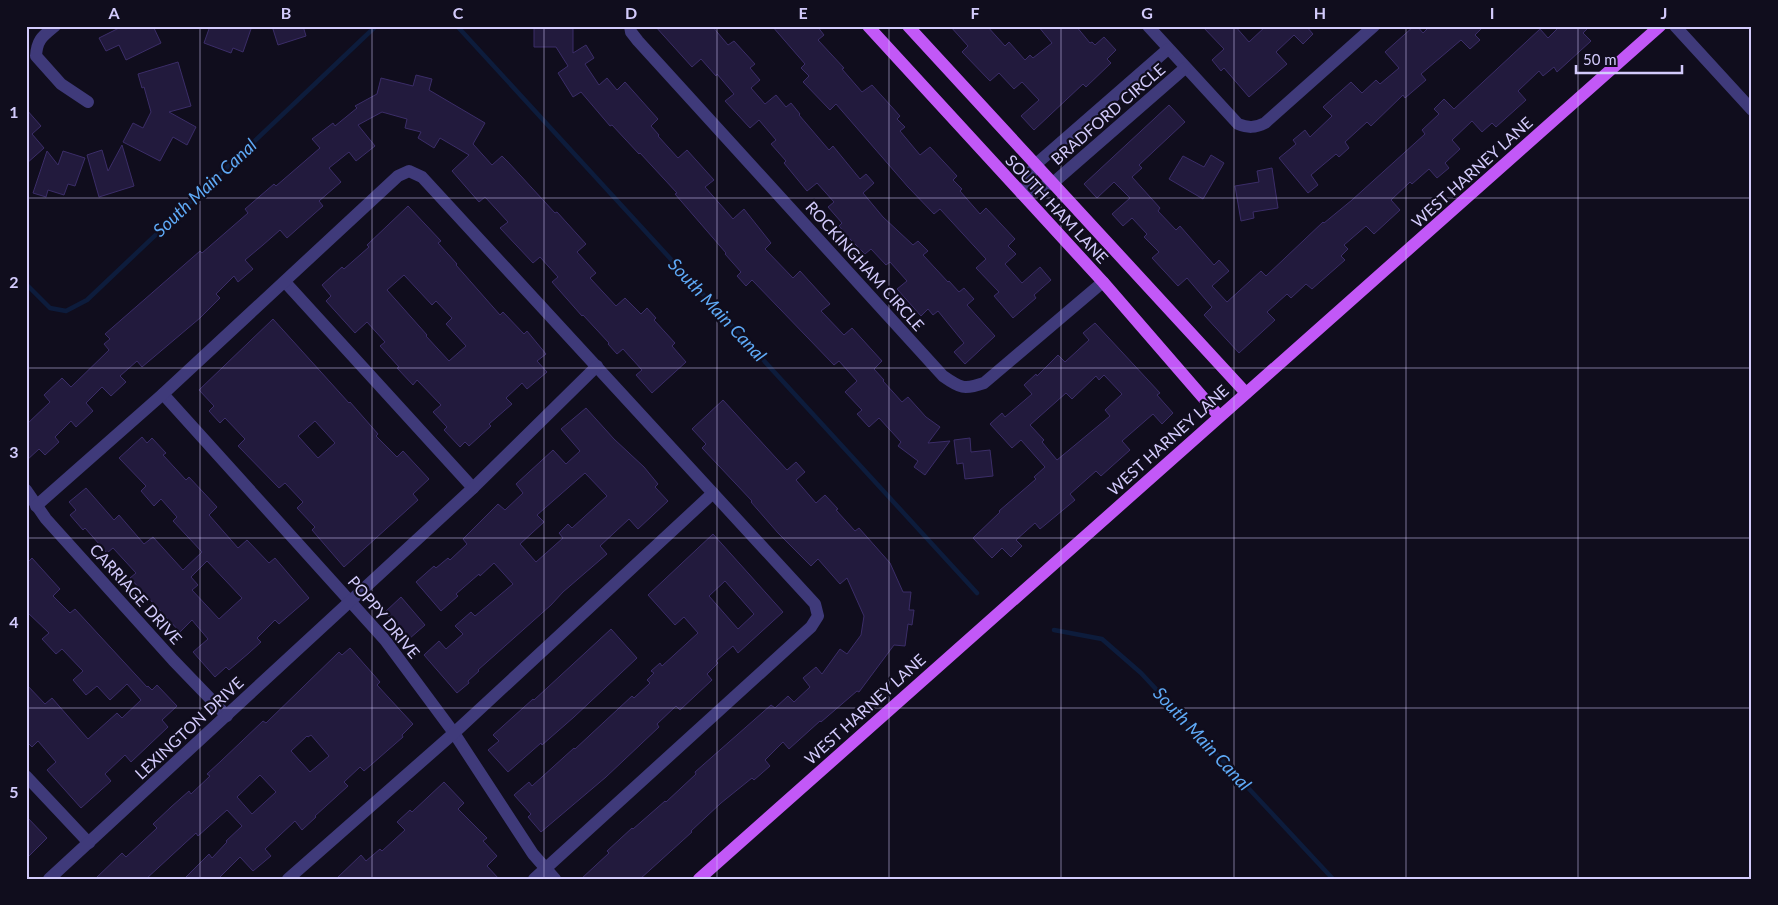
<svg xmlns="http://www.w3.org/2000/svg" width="1778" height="905" viewBox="0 0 1778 905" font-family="Lato,sans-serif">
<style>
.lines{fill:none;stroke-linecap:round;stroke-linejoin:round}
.stream{stroke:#0d1c3c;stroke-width:4.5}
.building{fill:#221a3d;stroke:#3b2d68;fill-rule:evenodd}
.minor{stroke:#3f3a7a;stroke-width:12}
.major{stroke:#c258f7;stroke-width:12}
.grid{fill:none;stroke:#d3cbfc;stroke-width:1;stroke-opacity:0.55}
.labels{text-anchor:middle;stroke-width:4.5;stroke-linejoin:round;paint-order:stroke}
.street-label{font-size:16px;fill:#d3cbfc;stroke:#100d1d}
.water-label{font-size:18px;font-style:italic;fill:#5faaf7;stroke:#100d1d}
.neatline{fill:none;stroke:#d3cbfc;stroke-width:2}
.grid-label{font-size:16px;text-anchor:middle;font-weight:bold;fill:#d3cbfc}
</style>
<rect width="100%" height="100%" fill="#100d1d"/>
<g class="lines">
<g class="stream">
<path d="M457,26L977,593"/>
<path d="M26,284L50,308L66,311L87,300L376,26"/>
<path d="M1054,630L1102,639L1141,673L1333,879"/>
</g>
</g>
<g class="building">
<path d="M123,26H153L161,43L126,60L119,45L106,51L99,38Z"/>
<path d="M210,26H252L243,52L233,48L231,53L204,43Z"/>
<path d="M272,26H303L306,36L278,45Z"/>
<path d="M534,26H573V53L586,45L594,58L585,64L599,85L607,78L617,90L625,82L658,119L651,126L659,135L658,136L678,158L687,150L714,180L705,187L733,219L744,209L771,243L765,249L793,278L800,271L830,304L821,311L844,335L852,328L882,361L874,369L884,380L883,381L902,402L908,397L926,417L940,427L928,443L950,441L925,475L914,467L918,461L898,446L901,442L879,418L869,427L857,414L862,410L845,392L857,381L839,361L834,365L752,280L746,286L737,276L741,272L725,254L726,253L675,194L677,193L640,153L639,154L612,125L610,126L581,92L573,97L558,73L568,66L556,47H534Z"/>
<path d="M655,26H712L728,45L734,41L755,64L750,68L760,80L751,88L765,104L776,95L786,107L791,103L800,114L799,115L829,150L833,146L860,179L866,174L874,183L863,193L883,217L913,245L918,241L928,251L923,255L948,282L949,281L959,292L964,288L974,299L967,305L995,336L965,364L954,352L964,343L938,311L933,315L928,309L921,316L897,289L907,281L890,262L886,265L871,249L865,254L850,239L839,226L842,223L828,207L834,202L817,183L807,191L784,163L786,161L771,144L776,140L759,120L750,128L725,101L734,94L717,74L716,76L701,59L692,67Z"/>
<path d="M772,26H817L824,35L818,40L844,68L842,69L862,92L872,85L900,116L897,119L905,127L900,131L920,155L930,147L957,176L953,180L962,189L960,191L980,214L986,208L1015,239L1008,246L1016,254L1005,264L1022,283L1040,267L1051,280L1034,295L1036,298L1013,318L994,296L999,292L976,268L986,259L940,209L934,214L908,187L836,104L830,110L803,82L809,76L801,68L805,64Z"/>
<path d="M950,26H987L1005,46L1009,42L1025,60L1030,55L1033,58L1052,43L1038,26H1076L1090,43L1092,42L1095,45L1104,37L1116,50L1107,59L1111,63L1086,87L1083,84L1034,130L1021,116L1039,100L1022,82L1014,89L999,73L990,81L962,52L968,46Z"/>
<path d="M1202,26H1235L1249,42L1266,26H1306L1313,34L1303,44L1294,35L1276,52L1287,64L1249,97L1224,68L1221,71L1212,60L1224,49Z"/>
<path d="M1414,26H1417L1423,33L1430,26H1484L1475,35L1480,40L1470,49L1461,40L1421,74L1426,80L1405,98L1403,95L1371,126L1367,122L1345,142L1349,148L1339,157L1336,154L1311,175L1318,185L1308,193L1279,158L1296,144L1293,140L1305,130L1310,137L1332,116L1323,107L1351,82L1362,93L1376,80L1380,84L1399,68L1385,52Z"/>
<path d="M1560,26H1590L1583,33L1591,41L1557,72L1554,67L1543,76L1539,71L1518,91L1526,100L1496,127L1492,123L1482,132L1472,121L1452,140L1460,149L1445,163L1449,168L1437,178L1429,169L1412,184L1410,182L1391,200L1400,210L1374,234L1366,226L1344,245L1348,249L1341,256L1345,260L1312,289L1306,284L1291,298L1287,294L1267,312L1275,320L1239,353L1204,315L1212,307L1187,278L1178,286L1152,258L1159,252L1144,237L1147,234L1132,218L1123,226L1112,214L1130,198L1114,182L1097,198L1084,184L1169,105L1185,122L1139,165L1142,168L1132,177L1160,208L1158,211L1176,230L1180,226L1214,265L1219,260L1229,271L1212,286L1227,302L1261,271L1266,276L1323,222L1324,223L1352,200L1425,134L1422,130L1439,114L1434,109L1444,99L1454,109L1540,29L1548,38Z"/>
<path d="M178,62L191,106L169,112L196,127L187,145L173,137L160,161L123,142L133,123L143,128L151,112L144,87L142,88L138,74Z"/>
<path d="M416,75L432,79L429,90L485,123L473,144L492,165L502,156L508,162L555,213L557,212L586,244L577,252L596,273L590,278L616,306L625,298L641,314L647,308L656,318L654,320L675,343L672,346L686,362L652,393L636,375L642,370L623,349L617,354L608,344L609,343L583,315L582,316L552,282L558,277L540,257L533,263L500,228L508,222L485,197L479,202L452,171L469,155L440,138L434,148L418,138L421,132L405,128L407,119L382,112L358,125L375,146L356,161L349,152L329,168L341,182L319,201L323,206L287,238L280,230L263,245L245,260L253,269L238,282L234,276L216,294L220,298L200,318L142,367L137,361L120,376L126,382L111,396L102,387L86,403L93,411L76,427L71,421L55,437L59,442L45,455L39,449L26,461V425L50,402L44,395L62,378L71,387L109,350L104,344L110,339L105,334L200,251L202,253L248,213L245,209L274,184L276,186L320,148L312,139L333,123L335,126L357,108L355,106L377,94L381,78L413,86Z"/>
<path d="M26,109L41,126L32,134L44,148L26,164Z"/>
<path d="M122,145L134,186L99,197L87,155L102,150L108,171Z"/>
<path d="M47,151L58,165L63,151L85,158L75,186L68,184L64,195L48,190L46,197L33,193Z"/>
<path d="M1211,155L1224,163L1203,199L1169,179L1183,156L1204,167Z"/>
<path d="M1272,168L1278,208L1253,212L1254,218L1241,221L1235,186L1259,182L1257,171Z"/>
<path d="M408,206L441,241L438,243L457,264L456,265L500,315L503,312L524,334L527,331L546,354L537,361L547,372L527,389L522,383L506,398L512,404L489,424L491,426L469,446L465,442L460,447L444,430L447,427L433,412L441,405L417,380L413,385L397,368L399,367L380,346L385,342L367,322L355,333L326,301L331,296L322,285L342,267L344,269L369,247L367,245ZM404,275L432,305L436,301L452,318L446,324L466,346L449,361L426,336L427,335L387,290Z"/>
<path d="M273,319L349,403L350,402L378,434L376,436L397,457L403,451L429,479L413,494L418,500L344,567L312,530L315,527L297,508L303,502L285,483L279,488L238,446L245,439L225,418L220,423L209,411L214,406L199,390ZM315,421L335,443L318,458L298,436Z"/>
<path d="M1095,323L1160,393L1157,395L1173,413L1162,424L1153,414L1122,441L1130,450L1111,467L1101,476L1096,471L1070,494L1075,500L1057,515L1040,529L1035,523L1016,540L1022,546L1011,557L1002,548L992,558L973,538L1000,512L999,511L1036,479L1034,477L1045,467L1021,440L1012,448L990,424L1002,413L1005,417L1032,394L1024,385L1036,374L1037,376L1058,355L1065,362L1089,340L1083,333ZM1104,375L1122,394L1105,410L1110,416L1057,460L1042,442L1044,440L1030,425L1066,393L1072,399L1096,376L1099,380Z"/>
<path d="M723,400L787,470L796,462L805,472L796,480L816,503L825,495L838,509L836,510L855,531L859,528L890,563L903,592H911L909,610H914L912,625L908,624L905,646L894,645L859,692L857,691L821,722L820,721L789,749L783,742L765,760L770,766L754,780L752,778L721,803L691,831L692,832L640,879H581L609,853L607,851L632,828L633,829L665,801L666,802L696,774L695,772L771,705L775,708L788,696L794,702L810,687L803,678L816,667L822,674L840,649L847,654L861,635L864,616L847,578L840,584L818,559L811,566L778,533L751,502L752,501L702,448L706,444L692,429Z"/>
<path d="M586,408L614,439L644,467L658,484L655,487L668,501L638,529L629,519L600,546L607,554L563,592L551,605L478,670L479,671L468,681L469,683L457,693L424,655L439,641L446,649L463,634L455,626L471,612L475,616L513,584L494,563L480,576L479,574L456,594L458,596L441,611L416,582L434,566L436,568L448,558L450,560L467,544L463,539L498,504L505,510L523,493L516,484L553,450L566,464L580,451L561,429ZM585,473L607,496L572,528L568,524L559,533L563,538L536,562L520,544L544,522L537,515Z"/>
<path d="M142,437L147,443L152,438L166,453L163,455L186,480L189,477L217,507L209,515L238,548L247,540L269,563L275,558L309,598L279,624L275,620L257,638L261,642L249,653L229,670L226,667L215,677L193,652L208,639L192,620L180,632L130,578L136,573L113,548L107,553L85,528L83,530L70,515L76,510L69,502L86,488L114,520L119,515L144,544L153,537L183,570L202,552L173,521L177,517L161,499L154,506L141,491L146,486L119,458ZM207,561L242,598L219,619L192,590L198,585L191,577Z"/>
<path d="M970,438L971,452L990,450L993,476L965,479L963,463L957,464L954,440Z"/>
<path d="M713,534L783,612L738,653L733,646L716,661L718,663L707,674L712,680L680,710L676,706L657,724L659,727L606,777L541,832L528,817L531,814L514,795L529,782L532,786L574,748L575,749L632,696L634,698L650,683L647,680L654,673L651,671L660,663L662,666L698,633L684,617L675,625L648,595ZM725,581L754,614L738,629L709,596Z"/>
<path d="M32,558L60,589L53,596L70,613L75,609L147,687L148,686L152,690L157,685L177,706L162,720L168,727L131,762L125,755L105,774L111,781L81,808L47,770L56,762L38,741L32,747L26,741V684L45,704L52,698L88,739L117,713L122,718L141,700L127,684L110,700L97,686L86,695L73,680L83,671L62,649L56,654L42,639L49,633L26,611V564Z"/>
<path d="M401,597L425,625L409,639L385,612Z"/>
<path d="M611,629L637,658L574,717L542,745L541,743L508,772L488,750L499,741L493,735L533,699L534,700Z"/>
<path d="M350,648L380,682L377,685L413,724L402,735L403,737L364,771L360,767L344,782L348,786L315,816L316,817L302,830L295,821L265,849L271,856L253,871L240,857L218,879H184L209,854L212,858L227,842L226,841L242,826L227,810L198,836L196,833L146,879H95L122,853L126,857L157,828L153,824L171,807L189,791L191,794L210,776L207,774L221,761L263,721L266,723L339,652L342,655ZM311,735L329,756L310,772L291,751L307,736L308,737ZM260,775L276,792L252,814L237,797Z"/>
<path d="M444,782L464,803L458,809L487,838L483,841L497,856L487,866L499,879H336L361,855L366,861L380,849L382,851L405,830L397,822L410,810L412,812Z"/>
<path d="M26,816L47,838L26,859Z"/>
</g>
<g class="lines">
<g class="minor">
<path d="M55,26C43,36 37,39 36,56L61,84L88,102"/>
<path d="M630,26L631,32L638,41L943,376C960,388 964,390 984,383L1103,282"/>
<path d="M1148,26L1238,124C1248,128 1255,128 1265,123L1374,26"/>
<path d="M1675,26L1752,110"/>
<path d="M1022,194L1053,183L1185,68"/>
<path d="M1022,194L1035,165L1168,49"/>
<path d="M285,282L473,488"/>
<path d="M163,394L385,640L454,733L533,854L555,879"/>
<path d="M26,490L46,519L173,660L227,716"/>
<path d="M36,506L163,394L398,176L409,171L422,177L815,604L818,616L811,627L534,879"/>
<path d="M26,776L89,843"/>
<path d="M49,879L473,488L597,366"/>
<path d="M288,879L454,733L713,493"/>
</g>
<g class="major">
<path d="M868,26L1103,282L1219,416"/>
<path d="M908,26L1246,393"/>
<path d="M699,879L1660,26"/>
</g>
</g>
<path class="grid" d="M200,26V879M372,26V879M544,26V879M717,26V879M889,26V879M1061,26V879M1234,26V879M1406,26V879M1578,26V879M26,198H1752M26,368H1752M26,538H1752M26,708H1752"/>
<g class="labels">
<g class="street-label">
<text transform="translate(1108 114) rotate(-41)" y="6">BRADFORD CIRCLE</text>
<text transform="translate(1472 172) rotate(-42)" y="6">WEST HARNEY LANE</text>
<text transform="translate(1057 209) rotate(47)" y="6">SOUTH HAM LANE</text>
<text transform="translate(865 266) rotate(48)" y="6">ROCKINGHAM CIRCLE</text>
<text transform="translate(1168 440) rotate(-42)" y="6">WEST HARNEY LANE</text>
<text transform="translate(136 594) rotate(48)" y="6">CARRIAGE DRIVE</text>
<text transform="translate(384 617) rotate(50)" y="6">POPPY DRIVE</text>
<text transform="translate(865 709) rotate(-42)" y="6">WEST HARNEY LANE</text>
<text transform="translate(189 728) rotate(-43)" y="6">LEXINGTON DRIVE</text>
</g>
<g class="water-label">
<text transform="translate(205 188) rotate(-43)" y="6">South Main Canal</text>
<text transform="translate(717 310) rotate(47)" y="6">South Main Canal</text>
<text transform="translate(1202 739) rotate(47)" y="6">South Main Canal</text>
</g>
</g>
<rect width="1778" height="905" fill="none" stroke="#100d1d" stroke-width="55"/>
<path d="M1576 65v8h106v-8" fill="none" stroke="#d3cbfc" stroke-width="2.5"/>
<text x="1583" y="65" font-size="15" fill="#d3cbfc" stroke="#100d1d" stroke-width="4" paint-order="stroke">50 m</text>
<rect x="28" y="28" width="1722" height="850" class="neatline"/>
<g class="grid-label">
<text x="114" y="19">A</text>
<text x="286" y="19">B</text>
<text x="458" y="19">C</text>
<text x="631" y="19">D</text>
<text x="803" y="19">E</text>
<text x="975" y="19">F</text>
<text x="1147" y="19">G</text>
<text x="1320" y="19">H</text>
<text x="1492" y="19">I</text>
<text x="1664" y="19">J</text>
<text x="14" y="118">1</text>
<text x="14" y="288">2</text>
<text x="14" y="458">3</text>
<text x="14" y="628">4</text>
<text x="14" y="798">5</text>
</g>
</svg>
